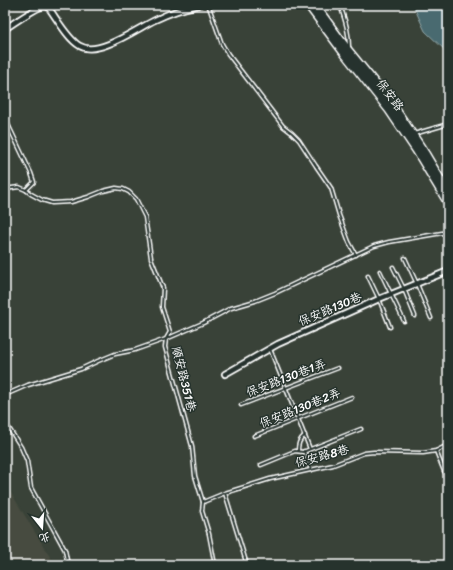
<svg xmlns="http://www.w3.org/2000/svg" width="453" height="570" viewBox="0 0 453 570" font-family="Sriracha,'LXGW WenKai TC',sans-serif">
<style>
.built{fill:#464c3f}
.water{fill:#496b6f;stroke:#92a6a9}
.lines{fill:none;stroke-linecap:round;stroke-linejoin:round}
.service-casing{stroke:#fff;stroke-width:5}
.minor-casing{stroke:#fff;stroke-width:8}
.primary-casing{stroke:#fff;stroke-width:10}
.service{stroke:#26332d;stroke-width:2}
.minor{stroke:#26332d;stroke-width:4.5}
.primary{stroke:#26332d;stroke-width:7}
.labels{text-anchor:middle;stroke-width:3;stroke-linejoin:round;paint-order:stroke}
.street-label{font-size:12px;fill:#fff;stroke:#26332d}
</style>
<rect width="100%" height="100%" fill="#394238"/>
<filter id="ink" filterUnits="userSpaceOnUse"><feTurbulence type="fractalNoise" baseFrequency=".025" numOctaves="2"/><feDisplacementMap in="SourceGraphic" scale="8" xChannelSelector="R" yChannelSelector="G"/><feConvolveMatrix kernelMatrix="1 2 1 2 8 2 1 2 1" color-interpolation-filters="sRGB"/></filter>
<g filter="url(#ink)">
<path class="built" d="M5,483L55,565H5Z"/>
<path class="water" d="M413,5H448V53L425,31Z"/>
<g class="lines">
<defs>
<g id="service">
<path d="M207,5L209,7L222,44L228,54L283,126L292,133L299,140L316,166L327,182L331,188L339,215L349,242L356,255"/>
<path d="M340,5C345,20 349,31 349,47"/>
<path d="M5,118L31,173L34,182L26,190"/>
<path d="M414,134L448,124"/>
<path d="M5,189L19,187L26,190L31,194L42,200L52,203L71,202L88,197L103,191L116,188L123,189L129,192L136,199L145,217L151,258L163,288L162,307L170,332L166,339L165,347L192,446L195,476L203,502L202,511L209,534L215,565"/>
<path d="M405,258L417,284L431,318"/>
<path d="M393,267L404,289L415,316"/>
<path d="M380,271L404,321"/>
<path d="M368,276L379,299L390,327"/>
<path d="M270,349L310,449"/>
<path d="M5,395L28,385L81,369L98,361L115,354L135,350L166,339L203,323L231,308L255,301L275,293L374,246L389,242L448,232"/>
<path d="M241,405L338,368"/>
<path d="M5,422L21,447L27,461L31,488L65,550L68,565"/>
<path d="M254,436L352,397"/>
<path d="M298,451C298,444 299,440 305,435"/>
<path d="M304,451L311,470"/>
<path d="M436,451L444,471L448,476"/>
<path d="M261,465L295,451L303,452L361,429"/>
<path d="M225,493L247,565"/>
<path d="M203,502L225,493L270,479L333,465L364,453L374,452L423,453L436,451L448,445"/>
</g>
<g id="minor">
<path d="M5,29C12,24 37,7 44,6C48,6 49,8 51,11C58,21 69,40 80,46C98,57 138,28 155,20C169,13 184,8 199,5"/>
<path d="M225,374L278,344L379,299L448,271"/>
</g>
<g id="primary">
<path d="M308,5L344,53L389,110L416,150L448,203"/>
<path d="M315,5L348,50L392,104L413,135L426,155L448,192"/>
</g>
</defs>
<use href="#service" class="service-casing"/>
<use href="#minor" class="minor-casing"/>
<use href="#primary" class="primary-casing"/>
<use href="#service" class="service"/>
<use href="#minor" class="minor"/>
<use href="#primary" class="primary"/>
</g>
</g>
<g class="labels">
<g class="street-label">
<text transform="translate(390 95) rotate(53)" y="4">保安路</text>
<text transform="translate(330 309) rotate(-23)" y="4">保安路130巷</text>
<text transform="translate(286 378) rotate(-21)" y="4">保安路130巷1弄</text>
<text transform="translate(184 379) rotate(76)" y="4">順安路351巷</text>
<text transform="translate(300 408) rotate(-22)" y="4">保安路130巷2弄</text>
<text transform="translate(322 456) rotate(-15)" y="4">保安路8巷</text>
</g>
</g>
<rect width="453" height="570" fill="none" stroke="#26332d" stroke-width="20"/>
<rect x="10" y="10" width="433" height="550" fill="none" stroke="#fff" stroke-width="1.5" filter="url(#ink)"/>
<g transform="translate(42 528) rotate(163)" stroke="#26332d" stroke-width="3" paint-order="stroke">
<path d="M0-3L7 15L0 10L-7 15Z" fill="#ffffff"/>
<text y="-6" font-size="11" font-weight="bold" text-anchor="middle" fill="#ffffff">北</text>
</g>
</svg>
